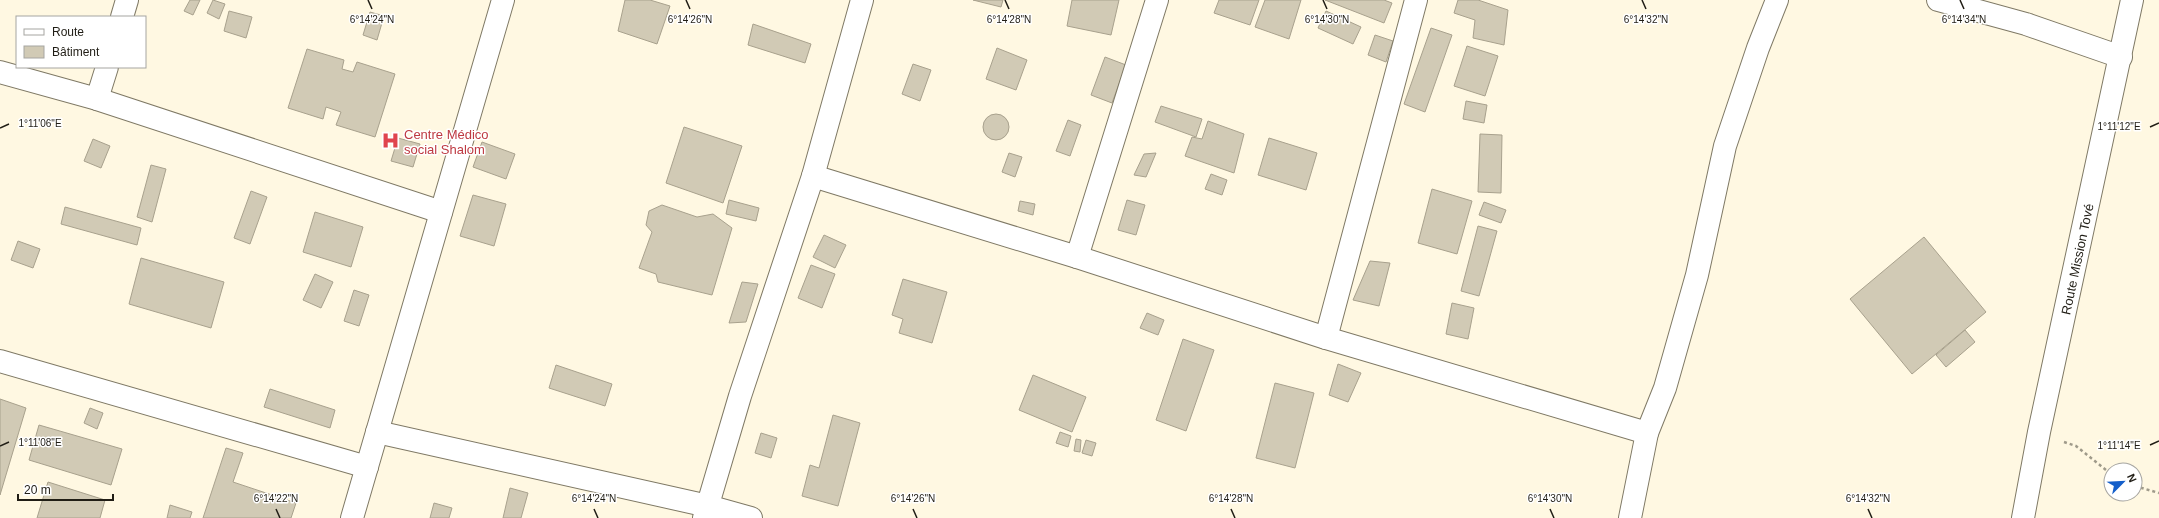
<svg xmlns="http://www.w3.org/2000/svg" width="2159" height="518" viewBox="0 0 2159 518" font-family="Helvetica,sans-serif">
<style>
.building{fill:#d1cab5;stroke:#a8a18d}
.lines{fill:none;stroke-linecap:round;stroke-linejoin:round}
.minor-casing{stroke:#7f7965;stroke-width:24}
.tertiary-casing{stroke:#7f7965;stroke-width:24}
.path{stroke:#9f9a8a;stroke-width:2.5;stroke-dasharray:3 3;stroke-linecap:butt}
.minor{stroke:#fff;stroke-width:22}
.tertiary{stroke:#fff;stroke-width:22}
.ticks{fill:none;stroke:#201d15;stroke-width:1.5}
.labels{text-anchor:middle;stroke-width:3;stroke-linejoin:round;paint-order:stroke}
.health-label{font-size:13px;fill:#be3a42;stroke:#fff;text-anchor:start}
.street-label{font-size:13px;fill:#201d15;stroke:#fff}
.ticks-label{font-size:10px;text-anchor:middle;fill:#201d15;stroke:#fff;stroke-width:3;stroke-linejoin:round;paint-order:stroke}
</style>
<rect width="100%" height="100%" fill="#fff8e2"/>
<g class="building">
<path d="M190,0H200L193,15L184,11Z"/>
<path d="M213,0L225,4L219,19L207,13Z"/>
<path d="M625,0H650L670,6L657,44L618,31Z"/>
<path d="M973,0H1003L1001,7Z"/>
<path d="M1072,0H1119L1111,35L1067,26Z"/>
<path d="M1219,0H1259L1250,25L1214,13Z"/>
<path d="M1265,0H1301L1289,39L1255,27Z"/>
<path d="M1325,0H1384L1392,3L1384,23Z"/>
<path d="M1458,0H1478L1508,10L1504,45L1473,38L1475,20L1454,13Z"/>
<path d="M229,11L252,17L246,38L224,31Z"/>
<path d="M1326,11L1361,27L1353,44L1318,28Z"/>
<path d="M370,12L384,16L377,40L363,35Z"/>
<path d="M753,24L811,44L805,63L748,45Z"/>
<path d="M1431,28L1452,35L1425,112L1404,104Z"/>
<path d="M1375,35L1393,41L1386,62L1368,55Z"/>
<path d="M1467,46L1498,56L1485,96L1454,86Z"/>
<path d="M997,48L1027,60L1016,90L986,79Z"/>
<path d="M307,49L344,60L342,69L353,72L357,62L395,74L375,137L336,125L341,112L326,107L323,119L288,108Z"/>
<path d="M1105,57L1126,65L1112,103L1091,95Z"/>
<path d="M913,64L931,70L920,101L902,94Z"/>
<path d="M1466,101L1487,105L1484,123L1463,119Z"/>
<path d="M1161,106L1202,119L1196,137L1155,122Z"/>
<circle cx="996" cy="127" r="13"/>
<path d="M1068,120L1081,125L1070,156L1056,151Z"/>
<path d="M1208,121L1244,134L1234,173L1185,156L1192,137L1202,139Z"/>
<path d="M684,127L742,146L723,203L666,183Z"/>
<path d="M1480,134L1502,135L1501,193L1478,192Z"/>
<path d="M398,138L420,144L413,167L391,161Z"/>
<path d="M1269,138L1317,153L1306,190L1258,175Z"/>
<path d="M93,139L110,146L101,168L84,161Z"/>
<path d="M482,142L515,154L506,179L473,167Z"/>
<path d="M1009,153L1022,157L1015,177L1002,172Z"/>
<path d="M1156,153L1146,177L1134,175L1144,154Z"/>
<path d="M151,165L166,169L152,222L137,217Z"/>
<path d="M1211,174L1227,180L1222,195L1205,189Z"/>
<path d="M1432,189L1472,201L1457,254L1418,243Z"/>
<path d="M251,191L267,197L250,244L234,238Z"/>
<path d="M473,195L506,204L494,246L460,236Z"/>
<path d="M729,200L759,208L756,221L726,214Z"/>
<path d="M1127,200L1145,205L1136,235L1118,230Z"/>
<path d="M1020,201L1035,204L1033,215L1018,211Z"/>
<path d="M1484,202L1506,210L1501,223L1479,215Z"/>
<path d="M662,205L697,217L713,214L732,228L712,295L658,282L656,274L639,268L652,232L646,225L649,211Z"/>
<path d="M65,207L141,228L137,245L61,224Z"/>
<path d="M315,212L363,227L351,267L303,252Z"/>
<path d="M1478,226L1497,231L1479,296L1461,291Z"/>
<path d="M824,235L846,245L835,268L813,257Z"/>
<path d="M1924,237L1986,312L1912,374L1850,299Z"/>
<path d="M18,241L40,249L33,268L11,260Z"/>
<path d="M141,258L224,282L211,328L129,304Z"/>
<path d="M1370,261L1390,263L1379,306L1353,300Z"/>
<path d="M811,265L835,274L822,308L798,298Z"/>
<path d="M315,274L333,282L321,308L303,300Z"/>
<path d="M903,279L947,292L932,343L899,333L903,319L892,315Z"/>
<path d="M742,282L758,284L746,322L729,323Z"/>
<path d="M354,290L369,295L359,326L344,321Z"/>
<path d="M1452,303L1474,308L1468,339L1446,334Z"/>
<path d="M1147,313L1164,320L1158,335L1140,328Z"/>
<path d="M1965,330L1975,342L1946,367L1936,355Z"/>
<path d="M1183,339L1214,350L1186,431L1156,420Z"/>
<path d="M1338,364L1361,373L1348,402L1329,395Z"/>
<path d="M556,365L612,384L605,406L549,388Z"/>
<path d="M1033,375L1086,397L1072,432L1019,410Z"/>
<path d="M1275,383L1314,393L1295,468L1256,458Z"/>
<path d="M270,389L335,410L330,428L264,407Z"/>
<path d="M0,399L26,408L0,495Z"/>
<path d="M90,408L103,413L97,429L84,423Z"/>
<path d="M833,415L860,423L838,506L802,496L810,465L819,468Z"/>
<path d="M39,425L122,449L111,485L29,460Z"/>
<path d="M1060,432L1071,436L1068,447L1056,443Z"/>
<path d="M761,433L777,438L771,458L755,453Z"/>
<path d="M1076,439L1081,440L1080,452L1074,451Z"/>
<path d="M1086,440L1096,443L1092,456L1082,453Z"/>
<path d="M226,448L243,453L233,482L296,503L291,518H203Z"/>
<path d="M48,482L105,500L100,518H37Z"/>
<path d="M510,488L528,493L521,518H503Z"/>
<path d="M434,503L452,508L449,518H430Z"/>
<path d="M170,505L192,512L190,518H167Z"/>
</g>
<g class="lines">
<defs>
<g id="minor">
<path d="M1938,0L2026,24L2121,57"/>
<path d="M122,17L127,0"/>
<path d="M0,72L97,99L441,212"/>
<path d="M97,99L107,67"/>
<path d="M813,176L1077,257L1326,338L1647,433L1630,518"/>
<path d="M1077,257L1157,0"/>
<path d="M1326,338L1416,0"/>
<path d="M0,361L367,467"/>
<path d="M377,432L708,506L751,518"/>
<path d="M1647,433L1665,388L1697,275L1725,146L1758,48L1777,0"/>
<path d="M352,518L503,0"/>
<path d="M704,518L740,396L813,176L862,0"/>
</g>
<path id="tertiary" d="M2023,518L2039,432L2132,0"/>
</defs>
<use href="#minor" class="minor-casing"/>
<use href="#tertiary" class="tertiary-casing"/>
<g class="path">
<path d="M2064,442L2076,446L2111,474"/>
<path d="M2135,486L2159,493"/>
</g>
<use href="#minor" class="minor"/>
<use href="#tertiary" class="tertiary"/>
</g>
<path class="ticks" d="M368,0L372,9M686,0L690,9M1005,0L1009,9M1323,0L1327,9M1642,0L1646,9M1960,0L1964,9M2150,127L2159,123M0,128L9,124M2150,445L2159,441M0,446L9,442M276,509L280,518M594,509L598,518M913,509L917,518M1231,509L1235,518M1550,509L1554,518M1868,509L1872,518"/>
<defs>
<symbol id="hospital-bare" viewBox="-9 -9 18 18"><path d="M-5-5h3v3.5h4V-5h3V5h-3V1.5h-4V5h-3Z" fill="#e0444e" stroke="#fff" stroke-width="2.5" paint-order="stroke"/></symbol>
</defs>
<g fill-rule="evenodd">
<use href="#hospital-bare" x="378" y="128" width="25" height="25"/>
</g>
<g class="labels">
<g class="health-label">
<text x="404" y="139">Centre Médico<tspan x="404" dy="15">social Shalom</tspan></text>
</g>
<g class="street-label">
<text transform="translate(2077 259) rotate(-78)" y="5">Route Mission Tové</text>
</g>
</g>
<g class="ticks-label">
<text x="1327" y="23">6°14'30"N</text>
<text x="372" y="23">6°14'24"N</text>
<text x="690" y="23">6°14'26"N</text>
<text x="1009" y="23">6°14'28"N</text>
<text x="1646" y="23">6°14'32"N</text>
<text x="1964" y="23">6°14'34"N</text>
<text x="40" y="127">1°11'06"E</text>
<text x="2119" y="130">1°11'12"E</text>
<text x="40" y="446">1°11'08"E</text>
<text x="2119" y="449">1°11'14"E</text>
<text x="276" y="502">6°14'22"N</text>
<text x="594" y="502">6°14'24"N</text>
<text x="913" y="502">6°14'26"N</text>
<text x="1231" y="502">6°14'28"N</text>
<text x="1550" y="502">6°14'30"N</text>
<text x="1868" y="502">6°14'32"N</text>
</g>
<rect x="16" y="16" width="130" height="52" fill="#ffffff" stroke="#a6a5a1"/>
<rect x="24" y="29" width="20" height="6" fill="#ffffff" stroke="#a6a5a1"/>
<text x="52" y="36" font-size="12" fill="#201d15">Route</text>
<rect x="24" y="46" width="20" height="12" fill="#d1cab5" stroke="#a6a5a1"/>
<text x="52" y="56" font-size="12" fill="#201d15">Bâtiment</text>
<g transform="translate(2123 482) rotate(66)"><circle r="19" fill="#ffffff" stroke="#a6a5a1"/>
<path d="M0-3L7 15L0 10L-7 15Z" fill="#155fca"/>
<text y="-6" font-size="11" font-weight="bold" text-anchor="middle" fill="#201d15">N</text>
</g>
<path d="M18 494v6h95v-6" fill="none" stroke="#201d15" stroke-width="2"/>
<text x="24" y="494" font-size="12" fill="#201d15" stroke="#ffffff" stroke-width="3" paint-order="stroke">20 m</text>
</svg>
